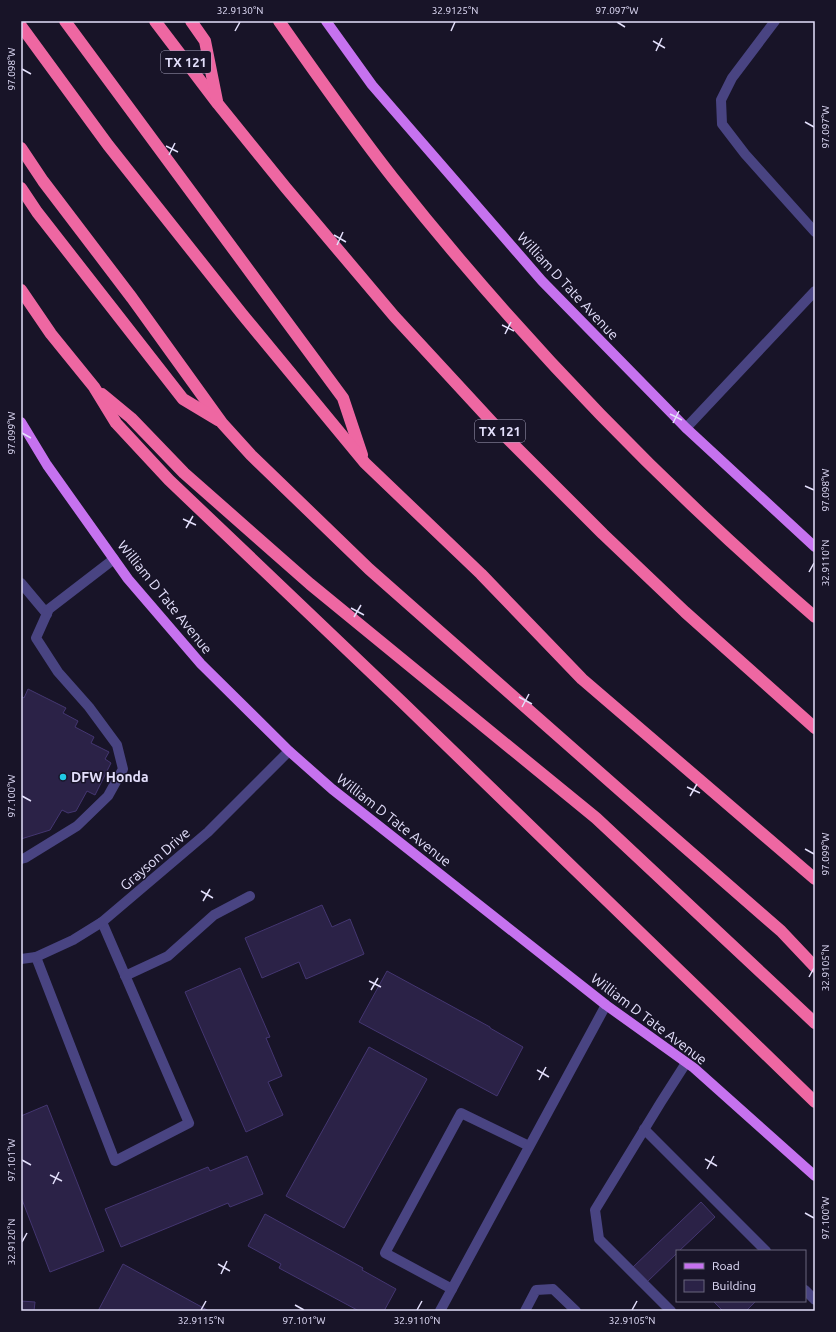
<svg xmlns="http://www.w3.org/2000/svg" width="836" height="1332" viewBox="0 0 836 1332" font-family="Ubuntu,sans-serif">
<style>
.building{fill:#2b2247;stroke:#443671}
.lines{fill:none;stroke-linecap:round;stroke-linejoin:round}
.minor{stroke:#494482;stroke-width:10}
.major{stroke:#c672ef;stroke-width:10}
.highway{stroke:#ee67a2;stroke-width:12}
.ticks{fill:none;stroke:#e3dffb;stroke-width:1.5}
.poi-dot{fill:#20c9e6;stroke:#181428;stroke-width:1.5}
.labels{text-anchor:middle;stroke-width:3;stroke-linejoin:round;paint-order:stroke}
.shield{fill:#181428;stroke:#a6a2bc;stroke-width:1}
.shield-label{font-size:13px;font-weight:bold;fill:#e3dffb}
.street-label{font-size:14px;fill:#e3dffb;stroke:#181428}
.poi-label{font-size:14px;font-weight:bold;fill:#e3dffb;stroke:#181428;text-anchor:start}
.neatline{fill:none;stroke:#e3dffb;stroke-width:1.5}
.ticks-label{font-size:10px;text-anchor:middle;fill:#e3dffb}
</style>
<rect width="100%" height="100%" fill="#181428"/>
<g class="building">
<path d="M28,689L66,708L63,713L78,721L75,727L94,737L91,743L109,752L105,759L111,763L95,795L87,791L76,811L68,813L62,810L50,830L21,839V696L24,698Z"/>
<path d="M322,905L332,927L350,919L364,954L306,979L299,962L262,978L245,938Z"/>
<path d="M240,968L270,1037L266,1038L282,1076L268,1082L283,1115L246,1132L185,992Z"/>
<path d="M387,971L490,1027V1028L523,1047L497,1096L359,1022Z"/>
<path d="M369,1047L427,1079L344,1228L286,1196Z"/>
<path d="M47,1105L104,1251L50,1272L21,1197V1116Z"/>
<path d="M247,1156L263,1194L230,1207L228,1203L121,1247L105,1209L208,1167L210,1171Z"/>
<path d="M701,1202L715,1217L679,1251H677V1253L647,1282L633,1267Z"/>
<path d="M265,1214L363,1268L362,1270L396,1289L384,1311H359L279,1268L281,1264L248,1246Z"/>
<path d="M123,1264L209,1311H98Z"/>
<path d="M21,1301L35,1302L34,1311H21Z"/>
<path d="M713,1301H756L746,1311H723Z"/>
</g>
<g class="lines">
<g class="minor">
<path d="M775,21L732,78L721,100L722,124L745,154L815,232"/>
<path d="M686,428L815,291"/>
<path d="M21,583L47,614"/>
<path d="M21,859L25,858L77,826L108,796L123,769L117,745L89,707L58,672L36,638L49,609L114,559"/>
<path d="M36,957L115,1161L189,1123L102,922"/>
<path d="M21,959L36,957L73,940L102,922L208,832L289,751"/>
<path d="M125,976L168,956L214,915L250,896"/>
<path d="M644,1129L766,1251"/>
<path d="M452,1289L385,1253L461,1113L529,1146"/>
<path d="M805,1290L815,1300"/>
<path d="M440,1311L606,1005"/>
<path d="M525,1311L536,1290L553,1289L576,1311"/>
<path d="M671,1311L599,1239L595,1210L661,1102L686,1063"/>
</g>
<g class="major">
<path d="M326,21L372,85L542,281L686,428L815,547"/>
<path d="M21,422L47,465L128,579L201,664L289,751L332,789L606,1005L694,1068L815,1176"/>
</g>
<g class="highway">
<path d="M65,21L343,398L362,455"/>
<path d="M155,21L218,104L286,188L394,316L502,433L603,534L685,612L815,728"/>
<path d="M191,21L205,41L217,101"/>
<path d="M279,21C316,74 353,127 393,178C519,337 661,484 815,617"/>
<path d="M21,26L108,145L242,314L365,463L481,574L582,679L815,879"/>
<path d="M21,148L43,181L132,298L222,423L251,455L369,569L624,794L781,931L815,967"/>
<path d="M21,188L37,212L183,399L218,420"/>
<path d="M21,290L51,334L94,387L116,423L169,480L402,702L815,1102"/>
<path d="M102,394L131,418L184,473L310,584L596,818L815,1023"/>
</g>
</g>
<path class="ticks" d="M617,22L625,27M235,31L240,22M451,31L455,22M653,41L665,48M656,51L662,38M22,69L31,74M805,122L814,127M166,146L178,152M169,155L175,143M334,235L346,242M337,245L343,232M502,325L514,331M505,334L511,322M670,414L682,420M673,423L679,411M22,433L31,438M805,486L814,490M183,519L196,525M186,528L193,516M809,572L814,563M351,608L364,615M354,617L361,605M519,697L532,704M522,707L529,694M687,787L700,793M22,796L31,801M690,796L697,784M805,849L814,854M201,891L213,898M203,901L210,889M809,977L814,968M369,981L381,987M371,990L378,978M537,1070L549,1077M539,1080L546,1067M705,1159L717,1166M22,1160L31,1165M707,1169L714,1156M50,1175L62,1181M53,1184L59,1172M805,1213L814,1218M22,1242L27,1233M218,1264L230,1271M221,1274L227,1261M295,1305L304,1310M201,1310L206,1301M417,1310L422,1301M632,1310L637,1301"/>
<circle class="poi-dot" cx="63" cy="777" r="4"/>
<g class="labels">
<g class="shield">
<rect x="161" y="51" width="50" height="22" rx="3"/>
<rect x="475" y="420" width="50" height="22" rx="3"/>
</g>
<g class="shield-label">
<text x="186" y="67">TX 121</text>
<text x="500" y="436">TX 121</text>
</g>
<g class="street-label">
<text transform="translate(568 286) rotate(47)" y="5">William D Tate Avenue</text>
<text transform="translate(165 597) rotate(51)" y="5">William D Tate Avenue</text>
<text transform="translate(394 820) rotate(38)" y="5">William D Tate Avenue</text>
<text transform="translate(155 859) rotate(-41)" y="5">Grayson Drive</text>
<text transform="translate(649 1019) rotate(37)" y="5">William D Tate Avenue</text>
</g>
<g class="poi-label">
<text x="71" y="782">DFW Honda</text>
</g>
</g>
<rect width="836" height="1332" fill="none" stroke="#181428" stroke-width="44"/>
<rect x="676" y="1250" width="130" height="52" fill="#181428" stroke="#69657c"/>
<rect x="684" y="1263" width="20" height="6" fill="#c672ef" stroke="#69657c"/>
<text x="712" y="1270" font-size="12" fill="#e3dffb">Road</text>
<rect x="684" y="1280" width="20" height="12" fill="#2b2247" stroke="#69657c"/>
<text x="712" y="1290" font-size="12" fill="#e3dffb">Building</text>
<rect x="22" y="22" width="792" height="1288" class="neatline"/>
<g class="ticks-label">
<text x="240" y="14">32.9130°N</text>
<text x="455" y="14">32.9125°N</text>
<text x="617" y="14">97.097°W</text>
<text transform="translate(11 69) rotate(-90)" y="4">97.098°W</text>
<text transform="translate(825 127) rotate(-90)" y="4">97.097°W</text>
<text transform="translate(11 433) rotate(-90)" y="4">97.099°W</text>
<text transform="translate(825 490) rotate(-90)" y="4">97.098°W</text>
<text transform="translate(825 563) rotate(-90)" y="4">32.9110°N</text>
<text transform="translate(11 796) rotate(-90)" y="4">97.100°W</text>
<text transform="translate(825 854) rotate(-90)" y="4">97.099°W</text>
<text transform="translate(825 968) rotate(-90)" y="4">32.9105°N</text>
<text transform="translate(11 1160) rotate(-90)" y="4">97.101°W</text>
<text transform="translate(825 1218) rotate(-90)" y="4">97.100°W</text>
<text transform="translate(11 1242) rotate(-90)" y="4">32.9120°N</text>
<text x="201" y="1324">32.9115°N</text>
<text x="304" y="1324">97.101°W</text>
<text x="417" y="1324">32.9110°N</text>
<text x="632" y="1324">32.9105°N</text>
</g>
</svg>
